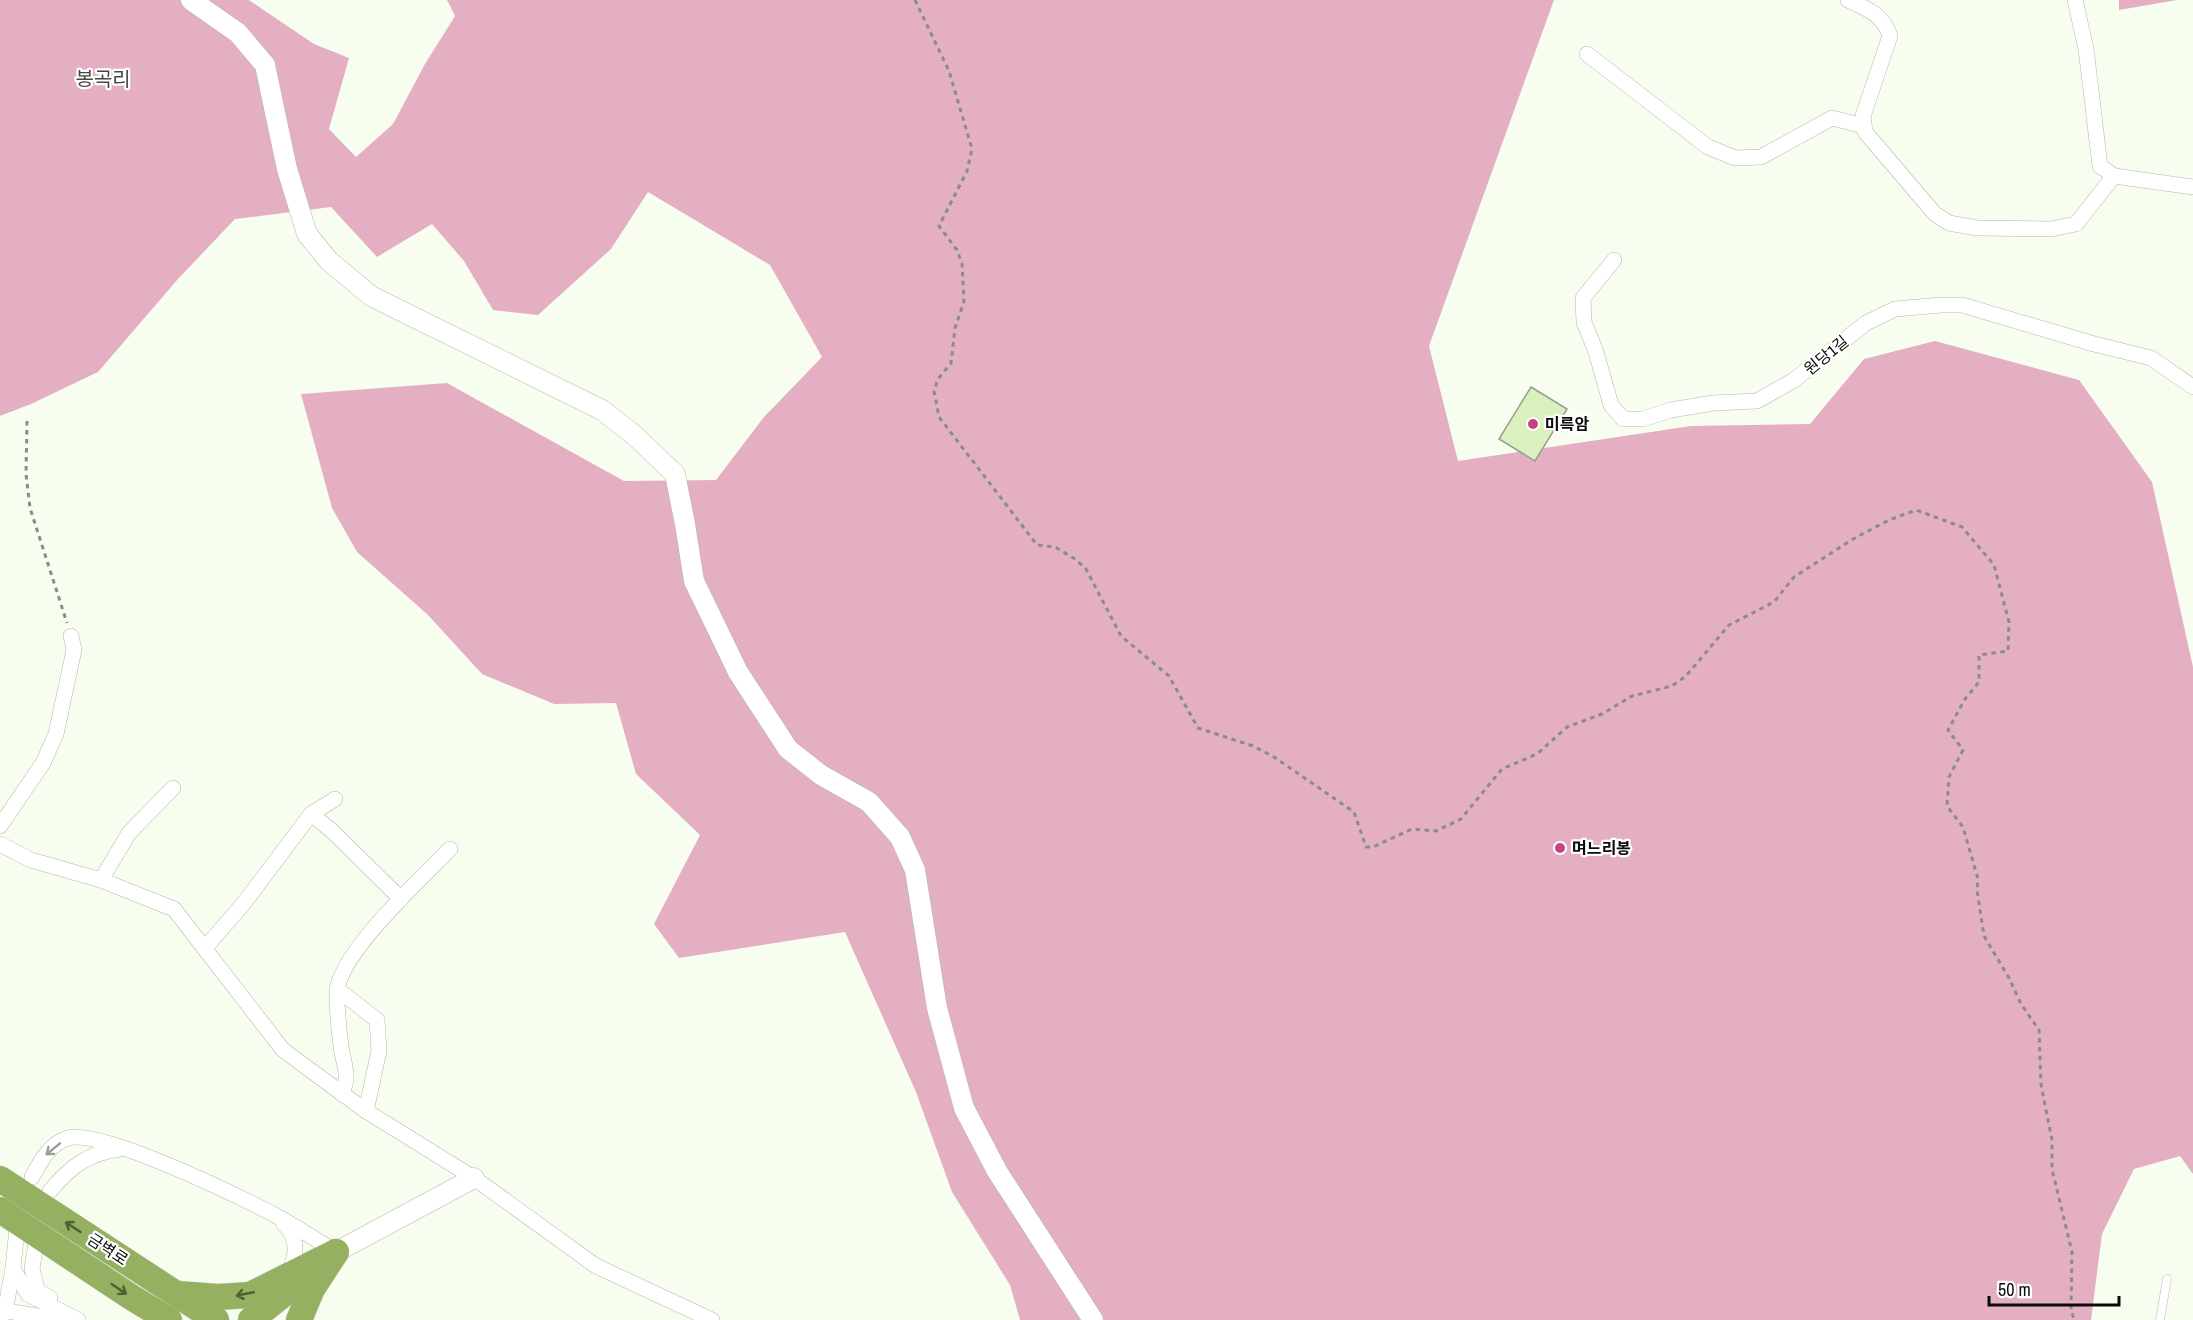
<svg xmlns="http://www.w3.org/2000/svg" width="2193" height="1320" viewBox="0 0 2193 1320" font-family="'Archivo Narrow','Noto Sans KR',sans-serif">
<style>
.forest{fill:#e5afc3}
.building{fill:#dbf0bf;stroke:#989e90;stroke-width:1.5}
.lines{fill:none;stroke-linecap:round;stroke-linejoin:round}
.service-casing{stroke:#b2b8a9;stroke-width:9}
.minor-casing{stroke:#b2b8a9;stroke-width:16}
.tertiary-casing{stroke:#b2b8a9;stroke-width:21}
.trunk-casing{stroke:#dddddc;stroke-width:27}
.path{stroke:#898d84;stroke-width:3;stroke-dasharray:4.5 4.5;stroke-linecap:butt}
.service{stroke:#fff;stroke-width:8}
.minor{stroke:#fff;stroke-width:15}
.tertiary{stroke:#fff;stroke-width:20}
.trunk{stroke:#94b060;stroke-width:26}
.oneway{stroke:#9d9e9c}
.oneway2{stroke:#4f5e34}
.poi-dot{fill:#c84282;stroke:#fff;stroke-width:2}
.labels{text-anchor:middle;stroke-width:4.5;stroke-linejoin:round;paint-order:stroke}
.street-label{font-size:16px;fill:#0a0c08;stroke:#fff}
.poi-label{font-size:16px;font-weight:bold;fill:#0a0c08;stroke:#fff;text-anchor:start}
.quarter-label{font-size:20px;fill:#454a3e;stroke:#fff}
</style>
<rect width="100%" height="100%" fill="#f7feef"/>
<g class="forest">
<path d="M0,0H249L314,44L349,58L329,129L356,157L393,124L425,64L455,16L447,0H1554L1429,346L1458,461L1691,426L1810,424L1864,359L1935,341L2079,380L2152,482L2193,667V1174L2180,1156L2134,1169L2102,1234L2091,1320H1020L1010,1285L952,1192L916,1092L845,932L679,958L654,924L700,835L636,774L616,703L554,704L482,674L428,615L357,552L332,508L301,394L447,383L624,481L716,480L764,417L822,357L770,265L648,192L611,249L538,315L493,310L464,261L432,224L377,257L331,207L235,219L178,279L98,372L31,404L0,416Z"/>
<path d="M2119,0H2177L2119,10Z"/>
</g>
<path class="building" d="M1531,387L1567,409L1535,461L1499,439Z"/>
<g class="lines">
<defs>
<path id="service" d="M2160,1320L2167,1279"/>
<g id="minor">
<path d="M1848,0C1867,9 1883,14 1890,36L1863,116L1865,132L1935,214L1949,223L1977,228L2051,229L2076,224L2114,176"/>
<path d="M2075,0L2086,49L2100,166L2114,176L2193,187"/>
<path d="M1587,54L1708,147L1735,158L1761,157L1832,118L1864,126"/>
<path d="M1614,260L1583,298L1584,322L1596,352L1611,405L1623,419H1643L1671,410L1713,403L1757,401L1794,380L1866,323L1895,309L1941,305H1962L2094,344L2151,358L2193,387"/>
<path d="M311,814L332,831L401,899"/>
<path d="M0,826L43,763L56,734L74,650L71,636"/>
<path d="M0,844L31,860L101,880L174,909L283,1050L366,1111L474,1178L596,1266L712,1320"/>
<path d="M101,880L129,833L173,788"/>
<path d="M205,948L244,903L311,814L335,799"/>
<path d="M337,989L377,1020L379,1051L366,1111"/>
<path d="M342,1094C343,1090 345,1085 346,1080C347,1072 344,1061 342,1053C339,1033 337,1013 337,993C337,955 423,877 450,849"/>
<path d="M32,1177C41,1161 49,1144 68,1138C102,1129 238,1196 273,1214C295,1226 315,1239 336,1252"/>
<path d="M50,1191C70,1167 88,1153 120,1149"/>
<path d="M283,1223C300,1239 297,1257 287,1276"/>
<path d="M17,1228L13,1269L28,1294L78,1320"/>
<path d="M37,1238L32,1268L37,1290L50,1298"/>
<path d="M0,1310L62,1320"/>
<path d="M1,1318L5,1311L13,1269"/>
</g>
<g id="tertiary">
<path d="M191,0L238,33L265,65L287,169L307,234L329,261L371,296L602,410L634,435L675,474L685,524L694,581L738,672L788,749L821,775L869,802L900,837L915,870L937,1008L964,1108L997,1171L1093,1320"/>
<path d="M336,1252L474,1178"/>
</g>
<g id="trunk">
<path d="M0,1179L216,1320"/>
<path d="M0,1210L131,1297L169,1320"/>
<path d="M178,1294L218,1297L250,1295L336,1252"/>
<path d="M251,1320L296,1284"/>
<path d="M299,1320L312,1289L336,1252"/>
</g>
</defs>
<use href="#service" class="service-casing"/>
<use href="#minor" class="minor-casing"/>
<use href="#tertiary" class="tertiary-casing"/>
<use href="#trunk" class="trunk-casing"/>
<g class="path">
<path d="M915,0L949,71L972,149L967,171L939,226L957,250L962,264L964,301L955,328L951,363L938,379L934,391L939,417L1037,545L1055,547L1075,559L1086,569L1121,636L1169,676L1198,728L1253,746L1274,757L1354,812L1366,847H1373L1412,829L1436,831L1461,819L1502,769L1537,754L1567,727L1602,714L1632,696L1672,686L1686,676L1729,625L1774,602L1794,577L1853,539L1889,520L1916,510L1962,527L1994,565L2009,622L2008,651L1979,655V682L1965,699L1948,730L1963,750L1949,777L1947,806L1963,827L1978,879L1977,890L1984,936L2009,978L2021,1004L2039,1030L2041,1085L2052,1140V1169L2072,1252L2071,1307L2074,1320"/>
<path d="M27,421L26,474L30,508L67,623"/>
</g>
<use href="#service" class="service"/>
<use href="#minor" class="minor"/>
<use href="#tertiary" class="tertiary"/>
<use href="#trunk" class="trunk"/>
</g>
<defs><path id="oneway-shaft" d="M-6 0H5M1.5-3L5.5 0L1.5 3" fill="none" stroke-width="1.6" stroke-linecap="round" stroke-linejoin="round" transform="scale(1.5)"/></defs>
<use class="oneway" href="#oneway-shaft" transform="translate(53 1149) rotate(141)"/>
<g class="oneway2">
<use href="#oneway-shaft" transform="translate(73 1227) rotate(-147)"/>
<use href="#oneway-shaft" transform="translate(119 1289) rotate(34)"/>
<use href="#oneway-shaft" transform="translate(245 1294) rotate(169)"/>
</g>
<g class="poi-dot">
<circle cx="1533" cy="424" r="6"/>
<circle cx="1560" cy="848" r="6"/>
</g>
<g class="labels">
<g class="street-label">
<text transform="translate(1826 355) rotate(-39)" y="6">원당1길</text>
<text transform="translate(108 1249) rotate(33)" y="6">금벽로</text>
</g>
<g class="poi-label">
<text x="1545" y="430">미륵암</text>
<text x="1572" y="854">며느리봉</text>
</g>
<g class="quarter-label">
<text x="103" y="86">봉곡리</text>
</g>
</g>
<path d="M1989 1296v9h130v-9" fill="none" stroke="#0a0c08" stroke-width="3"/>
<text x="1998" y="1296" font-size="18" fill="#0a0c08" stroke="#ffffff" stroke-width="4.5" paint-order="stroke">50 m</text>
</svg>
